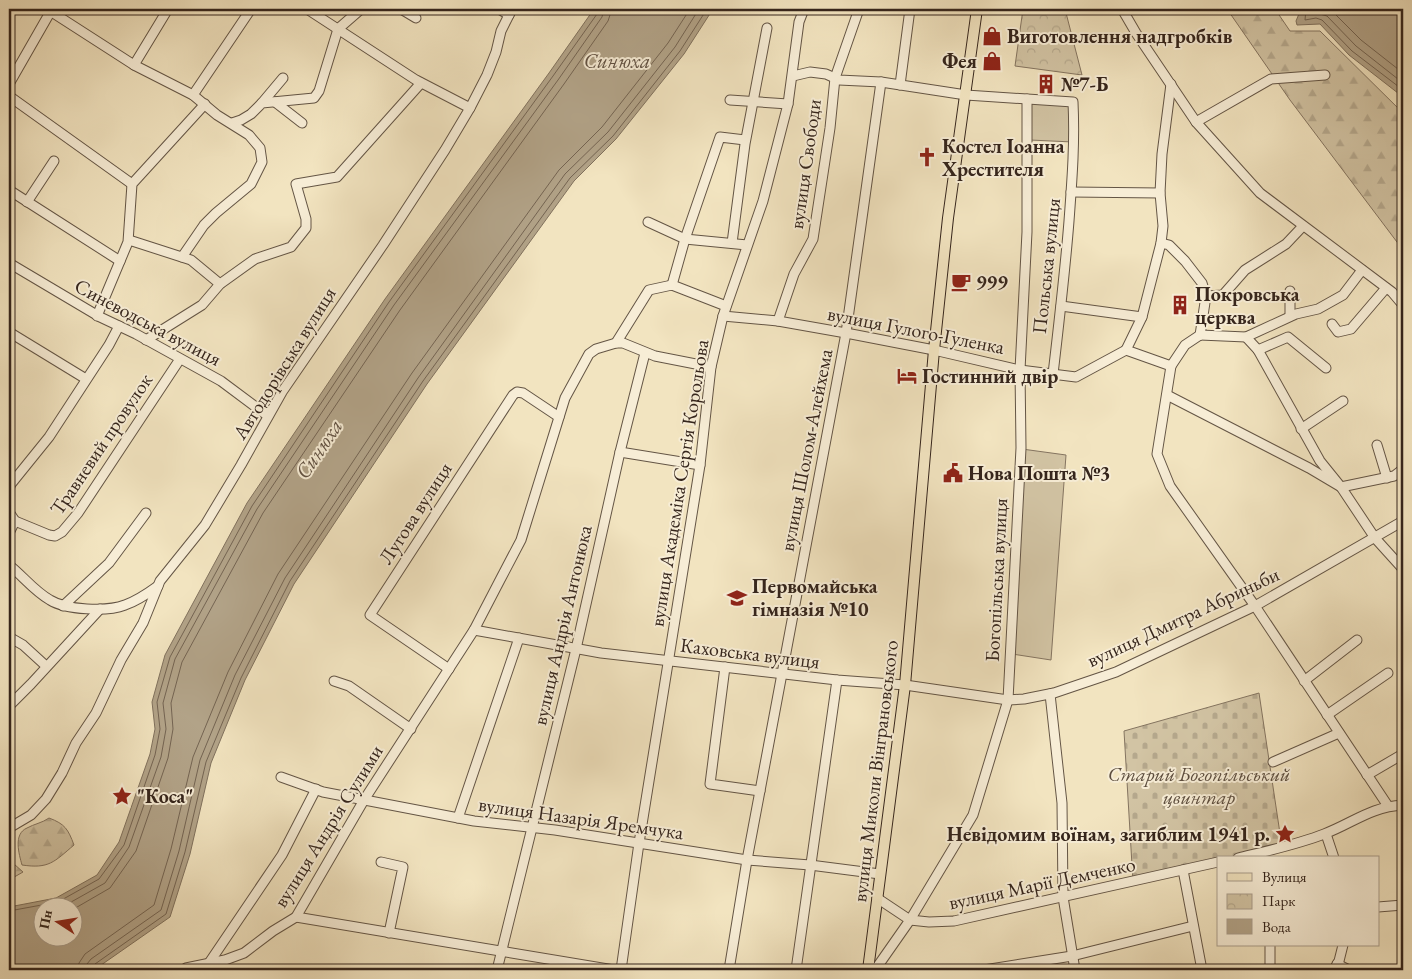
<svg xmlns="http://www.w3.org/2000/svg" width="1412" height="979" viewBox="0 0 1412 979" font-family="'EB Garamond',serif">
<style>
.grass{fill:#d2c4a4;stroke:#847460}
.forest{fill:url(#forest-firs);stroke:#847460}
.cemetery{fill:url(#cemetery-stones);stroke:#847460}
.park{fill:url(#park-crowns);stroke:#847460}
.water{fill:#b2a388;stroke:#80715d;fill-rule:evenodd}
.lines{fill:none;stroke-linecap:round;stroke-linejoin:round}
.shore{stroke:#746452;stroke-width:1}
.minor-casing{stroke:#645545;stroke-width:11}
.major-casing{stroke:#35251c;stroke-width:12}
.minor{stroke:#f7edd6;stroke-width:9}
.major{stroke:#f2e4c0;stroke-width:10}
.labels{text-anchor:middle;stroke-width:4;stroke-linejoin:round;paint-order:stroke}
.poi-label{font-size:20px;font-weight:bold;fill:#35251c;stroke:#f7edd6;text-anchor:start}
.street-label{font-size:20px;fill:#35251c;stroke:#f7edd6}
.park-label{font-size:20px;font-style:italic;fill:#5c4d3e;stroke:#f7edd6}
.water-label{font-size:21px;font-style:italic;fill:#615142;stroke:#f7edd6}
</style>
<defs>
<pattern id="forest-firs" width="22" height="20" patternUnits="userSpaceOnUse" patternTransform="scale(1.25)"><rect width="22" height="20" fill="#d2c4a4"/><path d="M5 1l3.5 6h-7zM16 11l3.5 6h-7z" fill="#b5a88d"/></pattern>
<pattern id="cemetery-stones" width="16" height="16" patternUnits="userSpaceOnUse" patternTransform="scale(1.25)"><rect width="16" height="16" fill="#d2c4a4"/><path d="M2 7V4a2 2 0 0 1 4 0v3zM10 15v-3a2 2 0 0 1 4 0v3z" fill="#b5a88d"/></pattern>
<pattern id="park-crowns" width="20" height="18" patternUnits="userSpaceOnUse" patternTransform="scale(1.25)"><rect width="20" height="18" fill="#d2c4a4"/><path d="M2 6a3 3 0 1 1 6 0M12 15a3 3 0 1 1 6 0" fill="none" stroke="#b5a88d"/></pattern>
</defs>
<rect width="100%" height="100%" fill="#f2e4c0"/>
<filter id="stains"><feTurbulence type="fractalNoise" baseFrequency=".004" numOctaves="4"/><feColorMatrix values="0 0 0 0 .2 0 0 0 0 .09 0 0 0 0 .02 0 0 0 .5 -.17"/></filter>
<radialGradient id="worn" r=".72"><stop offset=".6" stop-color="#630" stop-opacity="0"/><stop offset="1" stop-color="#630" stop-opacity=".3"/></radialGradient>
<g class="grass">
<path d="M1030,101L1072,103L1073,142L1030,140Z"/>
<path d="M1022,449L1066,455L1051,660L1012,654Z"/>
</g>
<g class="forest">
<path d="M1227,9H1275L1290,31H1320L1403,113V250L1290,100Z"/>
<path d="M49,818C65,824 68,829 74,845C54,862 49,869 22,865C19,854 13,834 27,828C34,824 42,823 49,818Z"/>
<path d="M9,837H10L14,864L23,872L9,880Z"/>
</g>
<path class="cemetery" d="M1259,693L1282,847L1235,858H1218V862L1133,882L1124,731Z"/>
<path class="park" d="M1023,9H1065L1082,75L1015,66Z"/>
<g class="water">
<path d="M594,9H713L684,54L616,139L574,181L427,384L294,584L245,680L211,763L190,854L170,917L94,970H9V907L56,898L97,875L119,842L150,754L155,729L152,702L165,655L247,503L385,299L549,73ZM42,906H72V936H42Z"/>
<path d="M1301,9H1403V97L1349,55L1320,24L1297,25L1296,21Z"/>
</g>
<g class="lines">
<g class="shore">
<path d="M1306,9L1305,20L1316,18L1322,20L1352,51L1403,90"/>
<path d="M1312,9L1313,12L1327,16L1356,46L1403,83"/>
<path d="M1330,9L1361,40L1403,73"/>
<path d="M64,906L105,883L129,847L161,757L166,729L163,703L175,659L257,509L394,305L558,80L602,17L604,9"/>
<path d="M72,910L110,888L136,851L168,758L173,729L171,703L182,662L263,513L400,310L564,84L608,21L612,9"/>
<path d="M9,911L58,902L99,879L124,845L155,755L160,729L157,702L170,657L252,506L389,302L553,76L597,14L598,9"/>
<path d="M78,970L79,963L85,954L154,905L171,849L193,757L228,672L278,574L412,373L559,170L602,127L668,43L690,9"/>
<path d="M86,970L87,964L91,959L161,910L179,851L200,760L235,675L285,578L418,378L565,174L608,132L675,47L699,9"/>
<path d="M92,970L95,964L166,914L185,852L206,762L241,678L290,581L423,381L570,178L613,136L680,51L707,9"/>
</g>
<defs>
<g id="minor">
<path d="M47,9L134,65L193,95L217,115L249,135L260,148L262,162L251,184L216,213L204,225L182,257"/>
<path d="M307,9L416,80L470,108"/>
<path d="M401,9L416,18"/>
<path d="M499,9L509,15"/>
<path d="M1122,9L1136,33L1196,122L1260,193L1392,292L1403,305"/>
<path d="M134,65L168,9"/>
<path d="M793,76L810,72L826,74L839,80L881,82L966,95L1073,102C1075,143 1072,180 1069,221C1065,272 1059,323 1053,374"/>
<path d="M9,84L52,9"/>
<path d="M900,85L910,9"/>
<path d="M193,95L251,9"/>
<path d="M9,96L132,184"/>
<path d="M730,100L788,104"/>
<path d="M275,102L302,123"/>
<path d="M262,103L283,78"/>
<path d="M1196,122L1271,79L1325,75"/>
<path d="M232,123L241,120L251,114L262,103L314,98L319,91L338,29L361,9"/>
<path d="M9,190L120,261"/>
<path d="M1071,192L1160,193"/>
<path d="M27,202L54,161"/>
<path d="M648,222L685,239L747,245"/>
<path d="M129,240L191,260L220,284"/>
<path d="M732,243L745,144L767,28"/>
<path d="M1161,243L1169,245L1185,261L1202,283L1206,296L1200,335"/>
<path d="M9,263L100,317L136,334L221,381L268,416"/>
<path d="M672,285L685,239L720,137L745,140"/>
<path d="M1290,291V316"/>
<path d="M1206,296L1223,295L1245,270L1286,244L1303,226"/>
<path d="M1061,306L1142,317"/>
<path d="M97,316L128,242L132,184L205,104"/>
<path d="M723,316L778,321L846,333L934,350L1020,370L1076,377L1126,350"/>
<path d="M778,321L794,274L813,239L830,128L835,78L859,9"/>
<path d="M1332,324L1338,332L1351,329L1386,288"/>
<path d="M9,332L86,379"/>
<path d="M1200,335L1246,337L1296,314L1318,309L1343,295L1362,270"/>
<path d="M1246,337L1258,350L1320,461L1341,487L1375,538L1403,569"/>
<path d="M146,340L202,305L220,284L255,259L291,247L306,228V219L296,184L337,177L421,83"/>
<path d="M616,343L649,290L672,285L726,306"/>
<path d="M1126,350L1171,366L1157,454L1170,486L1255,606L1388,806"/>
<path d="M1126,350L1142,317L1161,243L1163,226L1160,193L1162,154L1171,84"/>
<path d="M1258,350L1288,337L1326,368"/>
<path d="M1171,366L1185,345L1200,335"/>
<path d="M1167,395L1309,468L1341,487L1394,476L1403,469"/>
<path d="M1301,429L1343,401"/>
<path d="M1377,445L1387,478"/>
<path d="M620,452L700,465"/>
<path d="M9,489L11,484L49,437L109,345L119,326"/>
<path d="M9,512L15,521L49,535L55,536L62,532L78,513L180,359"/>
<path d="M9,533L15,521"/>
<path d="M9,565C23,576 34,591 50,600C66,610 107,612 125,605C137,601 147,594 158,586"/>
<path d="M63,606L109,563L146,513"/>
<path d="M474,630L601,653L837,680L905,685L1008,700L1024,699L1054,693L1116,672L1255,606L1403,521"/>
<path d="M9,637L23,645L46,666"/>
<path d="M725,667L710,784L760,791"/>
<path d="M449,669L370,615L513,395L517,392L523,393L559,417"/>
<path d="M334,681L349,686L411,729"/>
<path d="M1304,681L1357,640"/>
<path d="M1050,694L1062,803L1063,897L1075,970"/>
<path d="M9,706L31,684L100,609"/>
<path d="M1327,715L1388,673"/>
<path d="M1273,762L1339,733"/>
<path d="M1367,775L1403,754"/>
<path d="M281,777L323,792L474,821L555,830L747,860L810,865L880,874"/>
<path d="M458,818L519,638"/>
<path d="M9,828L31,815L46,799L62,773L76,743L96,713L121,660L143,623L160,581L205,525L241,465L282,392L383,245L445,150L470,108L487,75L496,52L501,31L512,9"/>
<path d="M1326,834L1334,858"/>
<path d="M1238,858C1267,851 1296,845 1324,834C1353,823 1370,807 1403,805"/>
<path d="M381,862L403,867L389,933"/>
<path d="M1183,870L1202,970"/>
<path d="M877,898L910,920L929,922L954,921L1218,862"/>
<path d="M1378,907L1403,905"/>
<path d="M296,917L614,970"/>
<path d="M1270,945V970"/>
<path d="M209,963L282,855L316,789"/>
<path d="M1337,964L1349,970"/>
<path d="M186,968L225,960L244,953L273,931L296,917L364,800L474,630L500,580L521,540L565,398L589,354L596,349L616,343H623L655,356L711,367"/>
<path d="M497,970L576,649L620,452L645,353"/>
<path d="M621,970L639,843L700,465L711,367L723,316L763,201L788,104L799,22L804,9"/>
<path d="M729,970L747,860L846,333L881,82"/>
<path d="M796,970L837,680"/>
<path d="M875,970L910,920L973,815L1008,700L1021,448L1020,370L1027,232V99"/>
<path d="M984,970L1072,956L1193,926"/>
<path d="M1334,970L1339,961L1343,945"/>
</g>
<path id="major" d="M868,970L905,685L934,350L948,218L977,9"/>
</defs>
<use href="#minor" class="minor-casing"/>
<use href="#major" class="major-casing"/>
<use href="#minor" class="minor"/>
<use href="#major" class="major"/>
</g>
<defs>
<symbol id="shop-bare" viewBox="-9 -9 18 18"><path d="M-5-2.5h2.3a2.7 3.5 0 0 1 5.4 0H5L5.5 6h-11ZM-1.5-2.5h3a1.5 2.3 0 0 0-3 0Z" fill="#8f2418" stroke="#f7edd6" stroke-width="2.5" paint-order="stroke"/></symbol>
<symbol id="building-bare" viewBox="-9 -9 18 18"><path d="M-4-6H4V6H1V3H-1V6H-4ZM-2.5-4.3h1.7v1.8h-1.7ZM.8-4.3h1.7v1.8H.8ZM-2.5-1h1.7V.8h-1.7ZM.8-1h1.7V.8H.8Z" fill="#8f2418" stroke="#f7edd6" stroke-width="2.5" paint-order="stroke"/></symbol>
<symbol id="church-bare" viewBox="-9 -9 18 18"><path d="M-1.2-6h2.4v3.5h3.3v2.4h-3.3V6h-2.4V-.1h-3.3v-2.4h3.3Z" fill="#8f2418" stroke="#f7edd6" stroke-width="2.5" paint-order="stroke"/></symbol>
<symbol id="cafe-bare" viewBox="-9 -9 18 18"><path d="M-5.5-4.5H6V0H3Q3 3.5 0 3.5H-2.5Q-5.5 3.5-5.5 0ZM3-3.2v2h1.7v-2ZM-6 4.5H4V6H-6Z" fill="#8f2418" stroke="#f7edd6" stroke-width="2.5" paint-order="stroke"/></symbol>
<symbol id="hotel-bare" viewBox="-9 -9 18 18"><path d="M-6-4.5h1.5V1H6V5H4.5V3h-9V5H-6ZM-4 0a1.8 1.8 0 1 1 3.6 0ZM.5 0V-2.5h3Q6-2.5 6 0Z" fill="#8f2418" stroke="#f7edd6" stroke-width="2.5" paint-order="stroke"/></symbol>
<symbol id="civic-bare" viewBox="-9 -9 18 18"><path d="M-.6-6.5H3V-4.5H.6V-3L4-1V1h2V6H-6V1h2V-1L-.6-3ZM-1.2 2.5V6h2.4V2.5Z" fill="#8f2418" stroke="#f7edd6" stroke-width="2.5" paint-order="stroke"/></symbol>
<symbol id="school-bare" viewBox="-9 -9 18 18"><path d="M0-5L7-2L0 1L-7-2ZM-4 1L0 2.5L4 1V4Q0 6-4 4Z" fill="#8f2418" stroke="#f7edd6" stroke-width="2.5" paint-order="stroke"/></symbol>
<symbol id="sight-bare" viewBox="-9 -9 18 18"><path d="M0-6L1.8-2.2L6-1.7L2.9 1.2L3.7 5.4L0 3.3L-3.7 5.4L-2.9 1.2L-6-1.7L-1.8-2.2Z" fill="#8f2418" stroke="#f7edd6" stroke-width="2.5" paint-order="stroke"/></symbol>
</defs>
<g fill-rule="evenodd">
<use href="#shop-bare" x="978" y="22" width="28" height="28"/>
<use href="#shop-bare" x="978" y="47" width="28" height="28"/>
<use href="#building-bare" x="1032" y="70" width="28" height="28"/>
<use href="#church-bare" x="913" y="143" width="28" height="28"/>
<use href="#cafe-bare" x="947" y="268" width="28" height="28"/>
<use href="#building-bare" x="1166" y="291" width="28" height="28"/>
<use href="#hotel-bare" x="893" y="362" width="28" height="28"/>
<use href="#civic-bare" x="939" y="459" width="28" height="28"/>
<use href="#school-bare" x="723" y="584" width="28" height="28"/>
<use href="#sight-bare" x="108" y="782" width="28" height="28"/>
<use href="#sight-bare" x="1271" y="820" width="28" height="28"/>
</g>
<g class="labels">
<g class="poi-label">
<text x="1007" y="43">Виготовлення надгробків</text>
<text x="977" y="68" text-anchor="end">Фея</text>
<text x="1061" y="91">№7-Б</text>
<text x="942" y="153">Костел Іоанна<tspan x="942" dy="23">Хрестителя</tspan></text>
<text x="976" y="289">999</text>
<text x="1195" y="301">Покровська<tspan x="1195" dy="23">церква</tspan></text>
<text x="922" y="383">Гостинний двір</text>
<text x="968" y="480">Нова Пошта №3</text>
<text x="752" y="593">Первомайська<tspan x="752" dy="23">гімназія №10</tspan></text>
<text x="137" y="803">"Коса"</text>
<text x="1270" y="841" text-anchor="end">Невідомим воїнам, загиблим 1941 р.</text>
</g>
<g class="street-label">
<text transform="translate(805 164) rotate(-82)" y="7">вулиця Свободи</text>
<text transform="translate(1046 266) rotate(-84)" y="7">Польська вулиця</text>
<text transform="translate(148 322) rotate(28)" y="7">Синеводська вулиця</text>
<text transform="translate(916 330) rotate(11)" y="7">вулиця Гулого-Гуленка</text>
<text transform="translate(284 363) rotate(-58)" y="7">Автодорівська вулиця</text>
<text transform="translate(101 444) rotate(-56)" y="7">Травневий провулок</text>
<text transform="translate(806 450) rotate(-79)" y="7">вулиця Шолом-Алейхема</text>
<text transform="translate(679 483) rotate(-81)" y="7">вулиця Академіка Сергія Корольова</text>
<text transform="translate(415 513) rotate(-57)" y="7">Лугова вулиця</text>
<text transform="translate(996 580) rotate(-87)" y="7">Богопільська вулиця</text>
<text transform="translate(1183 617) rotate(-25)" y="7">вулиця Дмитра Абриньби</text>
<text transform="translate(562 625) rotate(-77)" y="7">вулиця Андрія Антонюка</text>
<text transform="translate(750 653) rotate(7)" y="7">Каховська вулиця</text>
<text transform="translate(875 771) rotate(-83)" y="7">вулиця Миколи Вінграновського</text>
<text transform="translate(581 818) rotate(8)" y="7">вулиця Назарія Яремчука</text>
<text transform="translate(328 826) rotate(-58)" y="7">вулиця Андрія Сулими</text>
<text transform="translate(1042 883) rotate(-12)" y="7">вулиця Марії Демченко</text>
</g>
<g class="park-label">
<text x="1199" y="781">Старий Богопільський<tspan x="1199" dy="23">цвинтар</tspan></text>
</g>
<g class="water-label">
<text x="617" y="68">Синюха</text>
<text transform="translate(319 449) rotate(-56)" y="7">Синюха</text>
</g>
</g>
<rect width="1412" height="979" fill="none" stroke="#f2e4c0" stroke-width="30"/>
<rect x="10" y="10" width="1392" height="959" fill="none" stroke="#35251c" stroke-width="2.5"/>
<rect x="15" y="15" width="1382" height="949" fill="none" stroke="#35251c"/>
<rect x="1217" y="856" width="162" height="90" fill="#f7edd6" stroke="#a99d8c"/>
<rect x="1227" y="873" width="25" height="8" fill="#f2e4c0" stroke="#a99d8c"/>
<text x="1262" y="882" font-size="15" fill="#35251c">Вулиця</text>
<rect x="1227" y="894" width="25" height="15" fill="url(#park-crowns)" stroke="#a99d8c"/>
<text x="1262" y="906" font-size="15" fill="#35251c">Парк</text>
<rect x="1227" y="919" width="25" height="15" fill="#b2a388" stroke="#a99d8c"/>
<text x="1262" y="932" font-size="15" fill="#35251c">Вода</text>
<g transform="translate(58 922) rotate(282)"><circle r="24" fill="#f7edd6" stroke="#a99d8c"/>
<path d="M0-4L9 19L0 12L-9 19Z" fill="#8f2418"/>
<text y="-8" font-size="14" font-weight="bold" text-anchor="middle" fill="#35251c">Пн</text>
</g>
<rect width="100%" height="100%" filter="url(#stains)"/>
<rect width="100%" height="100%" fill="url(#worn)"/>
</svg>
